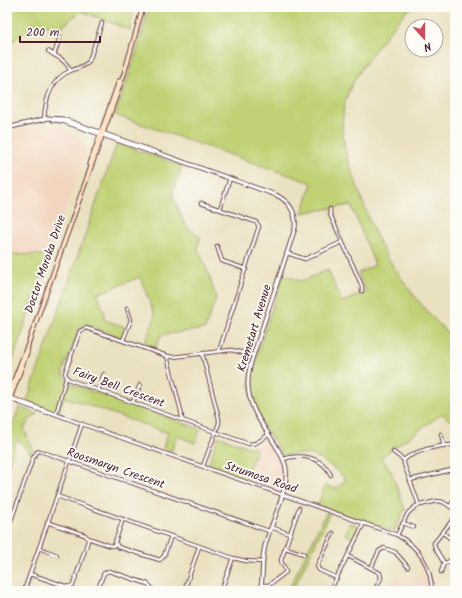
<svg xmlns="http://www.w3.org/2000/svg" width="462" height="598" viewBox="0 0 462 598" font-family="Kalam,sans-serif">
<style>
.built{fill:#f2d5be}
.green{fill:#c0d274;stroke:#857850}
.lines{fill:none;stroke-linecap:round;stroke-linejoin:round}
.minor-casing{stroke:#623c41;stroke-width:4.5}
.tertiary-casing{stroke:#623c41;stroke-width:5}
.secondary-casing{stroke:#623c41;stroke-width:5.5}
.minor{stroke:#fff;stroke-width:2.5}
.tertiary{stroke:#fff;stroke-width:3}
.secondary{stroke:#ffe4c6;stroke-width:3.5}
.labels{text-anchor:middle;stroke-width:3.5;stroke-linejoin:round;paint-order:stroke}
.street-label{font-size:12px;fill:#4a1f2b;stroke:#fdfcf7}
</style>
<rect width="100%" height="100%" fill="#fdfcf7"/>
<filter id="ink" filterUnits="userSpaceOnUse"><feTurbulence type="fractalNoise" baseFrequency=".025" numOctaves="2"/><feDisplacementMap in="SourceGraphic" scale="8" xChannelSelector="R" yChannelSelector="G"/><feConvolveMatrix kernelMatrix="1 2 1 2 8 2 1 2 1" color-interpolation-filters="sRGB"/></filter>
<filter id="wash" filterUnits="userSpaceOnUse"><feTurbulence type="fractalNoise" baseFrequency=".012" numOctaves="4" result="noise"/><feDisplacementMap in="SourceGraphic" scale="16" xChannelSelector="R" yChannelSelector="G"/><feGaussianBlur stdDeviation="0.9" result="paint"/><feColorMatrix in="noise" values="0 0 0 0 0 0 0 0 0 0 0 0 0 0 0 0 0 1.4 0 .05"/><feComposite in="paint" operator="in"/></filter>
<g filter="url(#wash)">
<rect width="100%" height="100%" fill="#eae1c0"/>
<g class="built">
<path d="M62,125L88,146L49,255L7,254V132L12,131L15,133L17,132L19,129L31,127Z"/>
<path d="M265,440L269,441L279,455L283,466L284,480L279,489L264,485L263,482L260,481L256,482L245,479L256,449L254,447Z"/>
<path d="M425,573L428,581L429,591H387L395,577L410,582Z"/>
</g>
<g class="green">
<path d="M7,7H134L130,30L81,11L60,28L36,24L14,40L7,50Z"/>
<path d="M149,7H413L405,12C387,36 351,75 345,103C338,134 346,156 357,185C365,209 374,234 386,255C405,286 429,316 455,340V424L442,414L381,457L391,471L405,509L394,532L318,505L325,485L335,489L346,480C339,472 324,460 314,456C304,452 292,454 283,456C267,429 245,405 251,372L283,274L301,281L328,270L342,302L366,292L358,273L375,265L351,205L302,213L312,183L115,115L136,54Z"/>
<path d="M117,143L182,166L172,193L178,209L186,226L200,237L198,249L209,275L216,298L205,329L161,335L155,349L144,345L155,316L140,277L97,294L105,314L103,319L125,327L122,338L87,325L80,327L63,371L64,376L72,384L200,429L195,443L177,436L172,451L163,448L168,433L64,397L58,413L27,401Z"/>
<path d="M7,254L49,255L7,377Z"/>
<path d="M19,407L37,414L30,419L24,429L33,449L31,454L17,439L7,469V441Z"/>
<path d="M218,436L248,447H254L256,449L245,479L208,466Z"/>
<path d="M326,513L330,514L292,591H288Z"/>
<path d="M350,523L356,525L359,529L354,539L345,534Z"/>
</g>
</g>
<g filter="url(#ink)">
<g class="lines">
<defs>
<g id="minor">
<path d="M48,51C57,57 66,60 70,70"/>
<path d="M54,55L60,37"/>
<path d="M44,120C45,101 51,79 70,71C77,68 84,67 89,61L102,23"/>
<path d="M201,203L256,222L259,226L219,351"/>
<path d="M220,209L230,178"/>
<path d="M330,209V214L362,286V291"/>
<path d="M217,246L222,261L246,269"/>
<path d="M287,253L305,259L342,242"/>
<path d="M123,340L131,320L127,308"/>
<path d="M202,353L219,419V423L203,466"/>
<path d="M253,355L231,350L173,357L167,356L86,328L80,331L65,373L67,378L70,380L249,444L256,443L268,435"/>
<path d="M167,356L181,411L182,419"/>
<path d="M98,390L104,374"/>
<path d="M9,397L82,424L397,535C419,547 431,566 432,591"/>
<path d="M9,399L48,413"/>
<path d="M133,402L140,385"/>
<path d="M56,414L66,378"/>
<path d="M441,434L444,446"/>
<path d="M393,452L404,460"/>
<path d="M283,459C301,454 322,456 331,475"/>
<path d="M410,480L455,469"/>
<path d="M57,496L233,558L246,561L263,562"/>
<path d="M419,505L404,464V460C413,451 442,444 455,445"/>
<path d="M450,506L455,499"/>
<path d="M123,519L115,542L118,547L160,560L164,556L171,536"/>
<path d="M403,523L414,527"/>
<path d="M271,527L290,534"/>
<path d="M7,532L33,458L37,452L40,451L269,531"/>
<path d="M442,532L455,542"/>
<path d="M333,533L317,566L319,570L337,578"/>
<path d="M397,535L408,513L416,506L437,501L443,502L455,510"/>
<path d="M88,538L111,546L116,545"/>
<path d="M39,548L57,555"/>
<path d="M286,548L304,554"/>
<path d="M348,556L380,573L381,578L374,591"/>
<path d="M444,563L448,562L455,555"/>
<path d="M371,568L379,551L384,548L395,552L408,567"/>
<path d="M441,572L444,563L435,548L434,543L455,517"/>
<path d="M30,574L68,587L73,585L88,541V538L85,535L47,522"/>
<path d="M262,585H269L286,572C286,567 281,565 281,560L299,508"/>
<path d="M24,591L82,424"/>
<path d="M97,591L104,573L109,571L148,584L151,587L152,591"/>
<path d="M184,591L199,547"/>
<path d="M221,591L233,558"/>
<path d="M305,591H310"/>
<path d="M330,591L364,523"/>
</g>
<g id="tertiary">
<path d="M53,120L62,121L154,153"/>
<path d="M7,128L48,118L63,119L276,195C289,201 297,213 295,228C284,263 272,298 261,332C256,349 247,368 248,385C249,417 275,436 285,464C292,483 270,525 265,546C261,561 264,576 260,591"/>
</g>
<g id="secondary">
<path d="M90,164L119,81"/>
<path d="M7,399L28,344L124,74L143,7"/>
<path d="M7,407L27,352L28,345"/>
</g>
</defs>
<use href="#minor" class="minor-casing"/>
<use href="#tertiary" class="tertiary-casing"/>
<use href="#secondary" class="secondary-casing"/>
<use href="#minor" class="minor"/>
<use href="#tertiary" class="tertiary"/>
<use href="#secondary" class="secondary"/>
</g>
</g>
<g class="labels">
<g class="street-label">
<text transform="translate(45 264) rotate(-71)" y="4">Doctor Moroka Drive</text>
<text transform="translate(254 328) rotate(-73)" y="4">Kremetart Avenue</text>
<text transform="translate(119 387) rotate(20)" y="4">Fairy Bell Crescent</text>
<text transform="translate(116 468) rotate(19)" y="4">Roosmaryn Crescent</text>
<text transform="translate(261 477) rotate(19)" y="4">Strumosa Road</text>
</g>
</g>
<rect width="462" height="598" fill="none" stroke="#fdfcf7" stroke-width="24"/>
<g transform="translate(424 38) rotate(159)"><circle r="19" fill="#fdfcf7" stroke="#b5a4a5"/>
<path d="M0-3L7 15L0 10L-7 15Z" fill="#d1495b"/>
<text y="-6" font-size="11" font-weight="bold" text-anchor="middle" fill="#4a1f2b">N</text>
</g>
<path d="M20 36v6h80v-6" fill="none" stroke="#4a1f2b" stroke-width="2"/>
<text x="26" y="36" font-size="12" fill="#4a1f2b" stroke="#fdfcf7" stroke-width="3" paint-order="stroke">200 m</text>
</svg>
